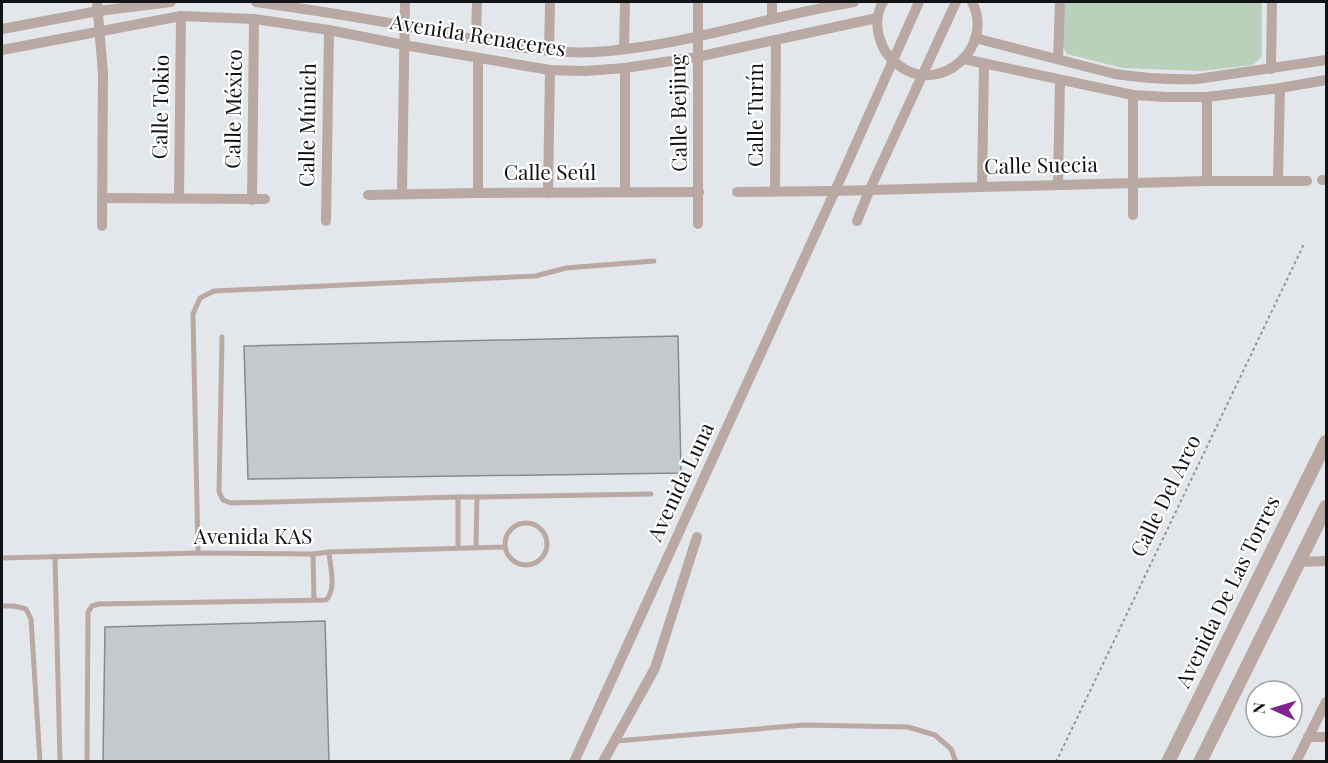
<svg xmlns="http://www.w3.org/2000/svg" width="1328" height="763" viewBox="0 0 1328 763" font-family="'Playfair Display',serif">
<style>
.green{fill:#b9d0bb}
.building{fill:#c5c9ce;stroke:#86898d;stroke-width:1.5}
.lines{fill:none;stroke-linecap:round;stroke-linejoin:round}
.path{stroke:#919497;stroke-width:2;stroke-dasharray:3 3;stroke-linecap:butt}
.service{stroke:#baa8a2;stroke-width:5}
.minor{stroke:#baa8a2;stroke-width:10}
.tertiary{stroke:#baa8a2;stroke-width:14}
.labels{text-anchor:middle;stroke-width:4.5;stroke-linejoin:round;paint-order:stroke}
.street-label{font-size:21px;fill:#111314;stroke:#fff}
</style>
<rect width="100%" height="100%" fill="#e3e7ec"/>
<path class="green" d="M1063,2H1262V56L1253,65L1202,71L1122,68L1067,54L1062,45Z"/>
<g class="building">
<path d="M678,336L681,473L248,479L244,346Z"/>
<path d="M325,621L329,762H103L105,627Z"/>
</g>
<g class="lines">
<path class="path" d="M1056,762L1304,244"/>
<g class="service">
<path d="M222,337L219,492L223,500L231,503L458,497V548"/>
<path d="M458,497H477L476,547"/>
<path d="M477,497L651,494"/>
<circle cx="526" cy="544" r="21"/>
<path d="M198,553L193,314L200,298L214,291L536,276L566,268L654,261"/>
<path d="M313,554L314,600"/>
<path d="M55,557L60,762"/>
<path d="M2,558L198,553L313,554L329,552L504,547"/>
<path d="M2,606H14L26,609L31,619L40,762"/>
<path d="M616,741L804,725L908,727L935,735L951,749L956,762"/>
<path d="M87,762L88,612L92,606L99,604L326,600C337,589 330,567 329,552"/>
</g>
<g class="minor">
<path d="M97,2L103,73L102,226"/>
<path d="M256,2C313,10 371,19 427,30C481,40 540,55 594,52C683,47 767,16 854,2"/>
<path d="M698,2V224"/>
<path d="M883,2C876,14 876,29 881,42C884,53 892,60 901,67C942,95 995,46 972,2"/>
<path d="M772,19V2"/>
<path d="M2,29L98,11L171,2"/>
<path d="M975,38L1115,74C1142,78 1169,80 1197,79L1326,60"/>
<path d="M476,39L477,2"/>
<path d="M624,49L625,2"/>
<path d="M2,50L181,16L254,19L329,30L404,45L550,70L585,71L625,68L697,57L877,18"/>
<path d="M549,51L550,2"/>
<path d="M964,59L1133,95L1166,97H1207L1280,88L1326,80"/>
<path d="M1058,59L1060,2"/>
<path d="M625,68V192"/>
<path d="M1271,69L1272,2"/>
<path d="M1207,97V181"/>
<path d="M1278,180L1280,88"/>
<path d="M1322,180H1326"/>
<path d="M1058,184L1060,80"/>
<path d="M982,187L984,63"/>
<path d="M775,191L776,40"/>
<path d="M737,192L835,191L1207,181H1307"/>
<path d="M478,193V59"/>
<path d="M548,193L550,70"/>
<path d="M402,194L405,2"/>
<path d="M368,195L478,193L699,192"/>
<path d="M103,198L265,199"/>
<path d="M179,198L181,16"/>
<path d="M252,200L254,19"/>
<path d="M1133,215V95"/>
<path d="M326,221L329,30"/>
<path d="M857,221L870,189L956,2"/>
<path d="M1300,562L1326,561"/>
<path d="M1308,737H1326"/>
<path d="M574,762L835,191L919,2"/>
<path d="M603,762L655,668L697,537"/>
<path d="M1296,762L1326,702"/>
</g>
<g class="tertiary">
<path d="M1168,762L1326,442"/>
<path d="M1200,762L1326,507"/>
</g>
</g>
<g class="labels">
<g class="street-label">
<text transform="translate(478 36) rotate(9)" y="7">Avenida Renaceres</text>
<text transform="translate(161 107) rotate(-89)" y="7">Calle Tokio</text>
<text transform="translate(234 109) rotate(-89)" y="7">Calle México</text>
<text transform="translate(679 113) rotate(-91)" y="7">Calle Beijing</text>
<text transform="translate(756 115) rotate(-90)" y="7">Calle Turín</text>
<text transform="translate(308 125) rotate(-89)" y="7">Calle Múnich</text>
<text transform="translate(1041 166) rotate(-1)" y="7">Calle Suecia</text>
<text x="550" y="180">Calle Seúl</text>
<text transform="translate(681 482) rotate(-65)" y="7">Avenida Luna</text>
<text transform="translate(1166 496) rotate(-64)" y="7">Calle Del Arco</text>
<text x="253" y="544">Avenida KAS</text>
<text transform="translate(1228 592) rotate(-64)" y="7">Avenida De Las Torres</text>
</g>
</g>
<rect width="1328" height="763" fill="none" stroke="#111314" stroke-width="6"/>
<g transform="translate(1274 709) rotate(274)"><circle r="28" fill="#ffffff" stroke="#a0a1a1" stroke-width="1.5"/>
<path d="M0-4.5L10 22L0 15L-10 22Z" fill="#82238e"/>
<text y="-9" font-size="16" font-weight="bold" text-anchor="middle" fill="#111314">N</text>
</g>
</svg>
